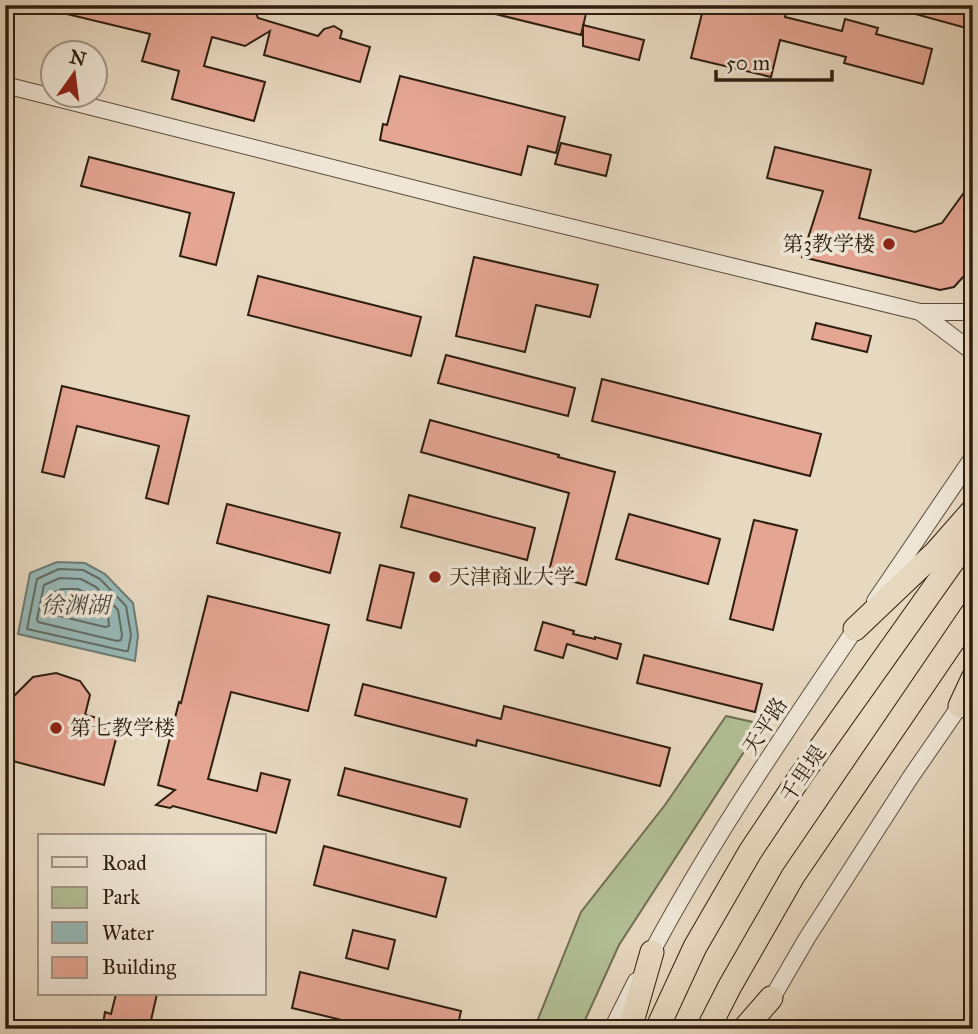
<svg xmlns="http://www.w3.org/2000/svg" width="978" height="1034" viewBox="0 0 978 1034" font-family="'IM FELL Great Primer','Noto Serif SC',serif">
<style>
.green{fill:#b2bf95;stroke:#706e52;stroke-width:2}
.water{fill:#97b9b8;stroke:#6d7b74;stroke-width:2}
.lines{fill:none;stroke-linecap:round;stroke-linejoin:round}
.shore{stroke:#626c64;stroke-width:2}
.building{fill:#e4a593;stroke:#2e1e0f;stroke-width:2}
.minor-casing{stroke:#5c4c3b;stroke-width:18}
.highway-casing{stroke:#2e1e0f;stroke-width:25}
.minor{stroke:#efe6d6;stroke-width:16}
.highway{stroke:#e7d8c0;stroke-width:23}
.poi-dot{fill:#8f2418;stroke:#efe6d6;stroke-width:2.5}
.labels{text-anchor:middle;stroke-width:7;stroke-linejoin:round;paint-order:stroke}
.poi-label{font-size:21px;fill:#2e1e0f;stroke:#efe6d6;text-anchor:start}
.street-label{font-size:21px;fill:#2e1e0f;stroke:#efe6d6}
.water-label{font-size:23px;font-style:italic;fill:#4e4c42;stroke:#efe6d6}
</style>
<rect width="100%" height="100%" fill="#e7d8c0"/>
<filter id="stains"><feTurbulence type="fractalNoise" baseFrequency=".00286" numOctaves="4"/><feColorMatrix values="0 0 0 0 .2 0 0 0 0 .09 0 0 0 0 .02 0 0 0 .5 -.17"/></filter>
<radialGradient id="worn" r=".72"><stop offset=".6" stop-color="#630" stop-opacity="0"/><stop offset="1" stop-color="#630" stop-opacity=".3"/></radialGradient>
<path class="green" d="M726,716L762,724L619,945L581,1029H534L581,912L665,805Z"/>
<path class="water" d="M57,562L85,563L105,574L133,603L138,635L135,661L18,634L30,573Z"/>
<g class="lines">
<g class="shore">
<path d="M59,569L83,570L100,579L126,606L131,635L128,651H125L27,629L37,579Z"/>
<path d="M60,578L81,579L96,587L118,610L122,635L121,640L117,641L38,622L37,619L44,585Z"/>
<path d="M62,589H78L89,595L108,615L109,626L105,627L51,614L49,611L53,593Z"/>
</g>
</g>
<g class="building">
<path d="M51,5H229L256,13L258,18L318,36L324,29L334,26L342,31L340,38L370,47L360,82L264,55L270,31L245,46L212,37L204,66L265,82L254,121L172,99L179,71L142,61L150,34L50,10Z"/>
<path d="M479,5H588L581,35L479,10Z"/>
<path d="M704,5H788L785,17L842,31L845,19L878,28L876,34L932,49L923,84L844,63L846,57L780,40L771,77L691,58Z"/>
<path d="M897,5H973V17L970,29L897,9Z"/>
<path d="M583,25L644,40L639,60L583,46Z"/>
<path d="M400,76L565,117L556,153L528,146L521,175L380,140L383,124L387,125Z"/>
<path d="M561,143L611,155L606,176L555,164Z"/>
<path d="M775,147L871,170L859,218L915,232L942,223L973,180V266L954,287L940,290L802,257L823,191L767,178Z"/>
<path d="M89,157L234,193L216,265L180,256L190,213L81,186Z"/>
<path d="M474,257L598,285L590,317L536,305L525,352L456,336Z"/>
<path d="M258,276L421,317L411,356L248,315Z"/>
<path d="M816,323L871,336L867,352L812,339Z"/>
<path d="M446,355L575,388L568,416L438,383Z"/>
<path d="M602,379L821,434L810,476L592,421Z"/>
<path d="M62,386L189,416L168,504L146,498L159,446L77,426L64,477L42,472Z"/>
<path d="M430,420L559,455L558,457L615,472L586,585L548,575L569,493L421,452Z"/>
<path d="M409,495L535,528L527,560L401,527Z"/>
<path d="M227,504L340,533L330,573L217,543Z"/>
<path d="M629,514L720,539L708,584L616,559Z"/>
<path d="M754,520L797,530L773,630L730,619Z"/>
<path d="M380,565L414,573L401,628L367,620Z"/>
<path d="M208,596L329,625L308,711L231,692L208,779L257,791L261,773L290,780L276,833L173,806L170,808L156,805L175,790L158,785L179,702L181,703Z"/>
<path d="M543,622L574,631L573,634L595,639V637L621,644L617,659L567,644L563,658L535,650Z"/>
<path d="M644,655L762,684L755,712L637,683Z"/>
<path d="M56,673L80,681L90,695L85,715L98,718L96,725L118,731L104,785L5,759V693L14,696L33,677Z"/>
<path d="M363,684L501,719L504,706L670,748L660,786L477,740L476,746L355,715Z"/>
<path d="M345,768L467,799L460,827L338,795Z"/>
<path d="M324,846L446,878L436,917L314,885Z"/>
<path d="M353,930L395,940L388,969L346,958Z"/>
<path d="M300,972L461,1011L457,1029H379L292,1008Z"/>
<path d="M116,994H157L149,1029H102L105,1012L111,1014Z"/>
</g>
<g class="lines">
<defs>
<g id="minor">
<path d="M5,85L463,201L920,312H973"/>
<path d="M920,312L973,352"/>
<path d="M875,601L973,457"/>
<path d="M647,961C709,843 785,733 860,622"/>
<path d="M768,1005L807,938L910,778L966,697"/>
<path d="M612,1029L636,981"/>
</g>
<g id="highway">
<path d="M855,629L936,552L973,510"/>
<path d="M960,706L973,678"/>
<path d="M630,1029L652,952"/>
<path d="M657,1029L695,947L750,852L802,774L973,533"/>
<path d="M708,1029L730,986L793,876L973,612"/>
<path d="M744,1029L771,998"/>
</g>
</defs>
<use href="#minor" class="minor-casing"/>
<use href="#highway" class="highway-casing"/>
<use href="#minor" class="minor"/>
<use href="#highway" class="highway"/>
</g>
<g class="poi-dot">
<circle cx="889" cy="244" r="7"/>
<circle cx="435" cy="577" r="7"/>
<circle cx="56" cy="728" r="7"/>
</g>
<g class="labels">
<g class="poi-label">
<text x="875" y="251" text-anchor="end">第3教学楼</text>
<text x="449" y="584">天津商业大学</text>
<text x="70" y="735">第七教学楼</text>
</g>
<g class="street-label">
<text transform="translate(765 726) rotate(-57)" y="7">天平路</text>
<text transform="translate(803 774) rotate(-56)" y="7">千里堤</text>
</g>
<g class="water-label">
<text x="75" y="613">徐渊湖</text>
</g>
</g>
<rect width="978" height="1034" fill="none" stroke="#e7d8c0" stroke-width="28"/>
<rect x="7" y="7" width="964" height="1020" fill="none" stroke="#2e1e0f" stroke-width="3.5"/>
<rect x="14" y="14" width="950" height="1006" fill="none" stroke="#2e1e0f" stroke-width="2"/>
<rect x="38" y="834" width="228" height="161" fill="#efe6d6" stroke="#a29686" stroke-width="2"/>
<rect x="52" y="857" width="35" height="10" fill="#efe6d6" stroke="#a29686" stroke-width="2"/>
<text x="102" y="870" font-size="21" fill="#2e1e0f">Road</text>
<rect x="52" y="887" width="35" height="21" fill="#b2bf95" stroke="#a29686" stroke-width="2"/>
<text x="102" y="904" font-size="21" fill="#2e1e0f">Park</text>
<rect x="52" y="922" width="35" height="21" fill="#97b9b8" stroke="#a29686" stroke-width="2"/>
<text x="102" y="940" font-size="21" fill="#2e1e0f">Water</text>
<rect x="52" y="957" width="35" height="21" fill="#e4a593" stroke="#a29686" stroke-width="2"/>
<text x="102" y="974" font-size="21" fill="#2e1e0f">Building</text>
<g transform="translate(74 74) rotate(14)"><circle r="33" fill="#efe6d6" stroke="#a29686" stroke-width="2"/>
<path d="M0-5L12 26L0 18L-12 26Z" fill="#8f2418"/>
<text y="-10" font-size="19" font-weight="bold" text-anchor="middle" fill="#2e1e0f">N</text>
</g>
<path d="M716 70v10h116v-10" fill="none" stroke="#2e1e0f" stroke-width="3.5"/>
<text x="726" y="70" font-size="21" fill="#2e1e0f" stroke="#efe6d6" stroke-width="5" paint-order="stroke">50 m</text>
<rect width="100%" height="100%" filter="url(#stains)"/>
<rect width="100%" height="100%" fill="url(#worn)"/>
</svg>
